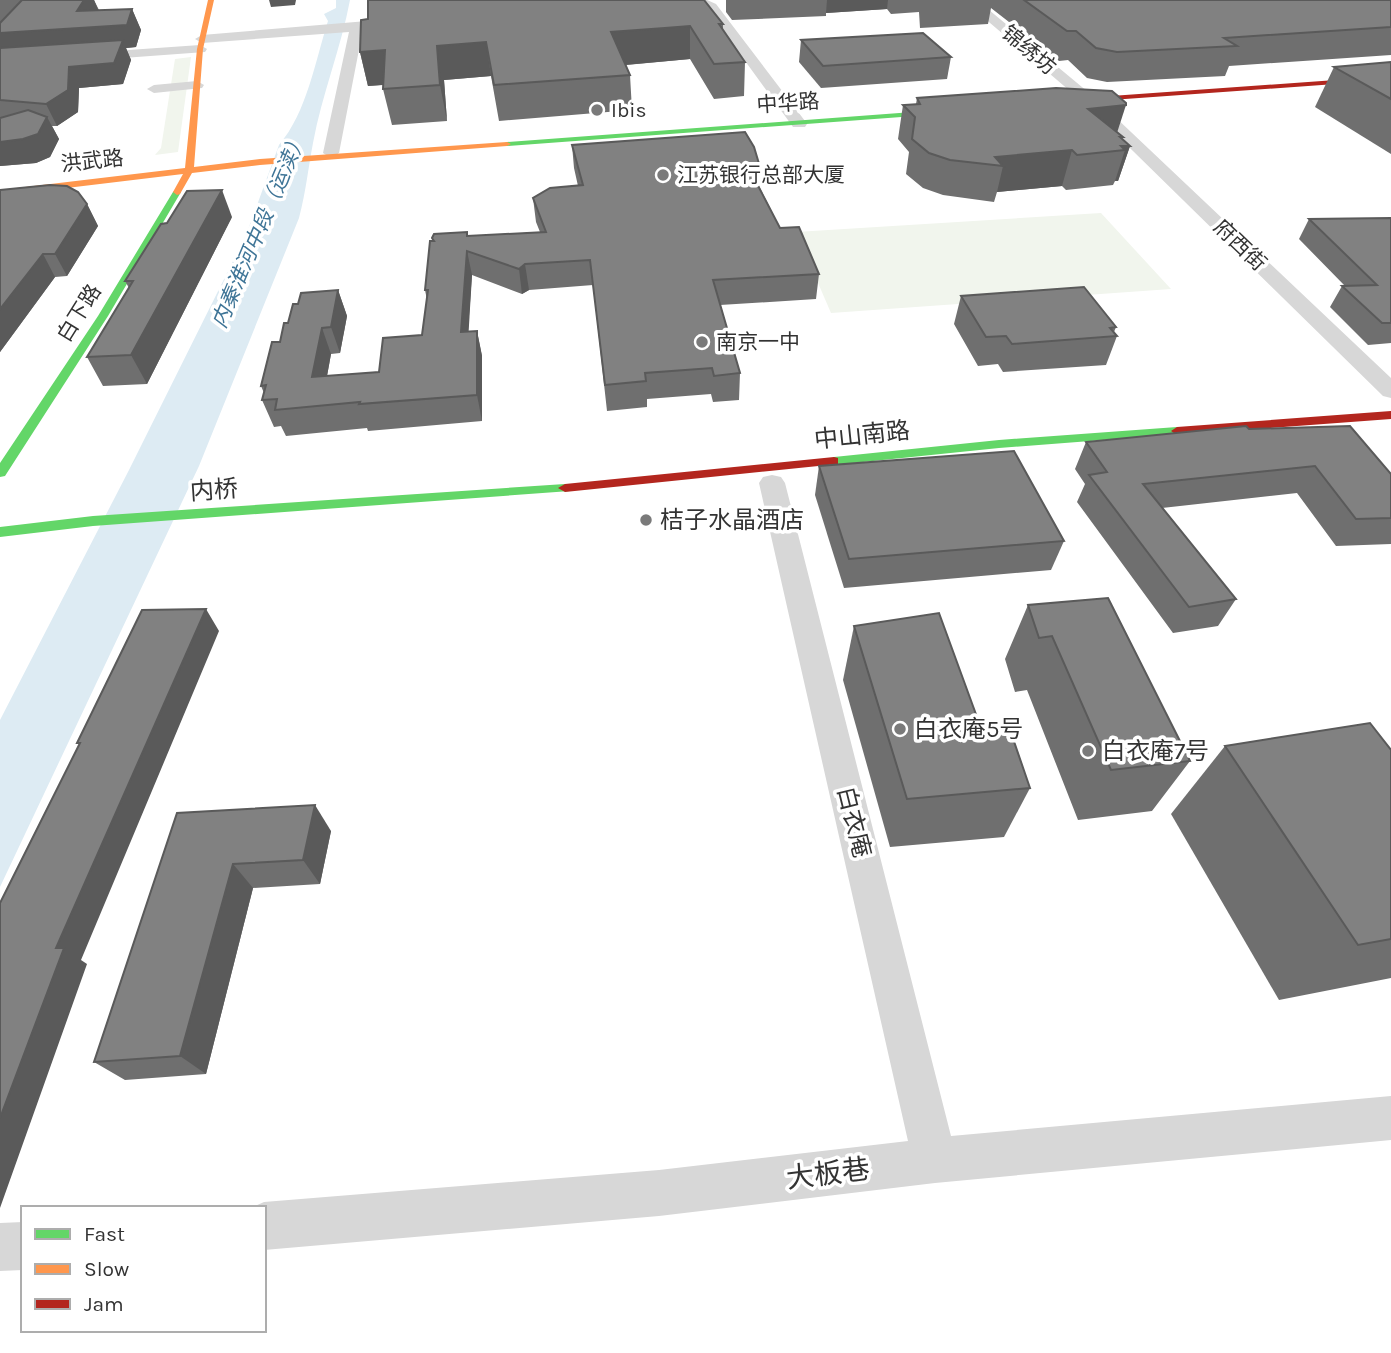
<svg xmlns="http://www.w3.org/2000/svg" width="1391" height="1353" viewBox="0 0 1391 1353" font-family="Karla,'Noto Sans SC',sans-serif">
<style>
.green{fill:#f1f5ed}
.water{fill:#ddebf3}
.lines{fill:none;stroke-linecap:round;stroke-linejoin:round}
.street{fill:#d7d7d7;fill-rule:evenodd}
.fast{fill:#63d668;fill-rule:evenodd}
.slow{fill:#ff974d;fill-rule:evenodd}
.jam{fill:#b3261e;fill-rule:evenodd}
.wall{fill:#6f6f6f}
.shaded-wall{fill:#5a5a5a}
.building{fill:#818181;stroke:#5a5a5a;stroke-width:2}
.poi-dot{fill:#7a7a7a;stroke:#fff;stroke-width:2.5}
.labels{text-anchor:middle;stroke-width:7;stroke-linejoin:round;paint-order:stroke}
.far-street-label{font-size:21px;fill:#333;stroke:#fff}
.far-poi-label{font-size:21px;fill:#333;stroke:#fff;text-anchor:start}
.far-water-label{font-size:21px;font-style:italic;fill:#3f7597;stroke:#fff}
.street-label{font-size:24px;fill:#333;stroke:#fff}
.poi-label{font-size:24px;fill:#333;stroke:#fff;text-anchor:start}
.near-street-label{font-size:28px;fill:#333;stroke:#fff}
</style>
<rect width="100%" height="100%" fill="#fff"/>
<g class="green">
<path d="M191,57L178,152L155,155L161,148L175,59Z"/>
<path d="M1101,213L1171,289L831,313L796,232Z"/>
</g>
<path class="water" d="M336,0H350C341,48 322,94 313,143C308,169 306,191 299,218L199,466L0,887V720L129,470L246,235L279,145C307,112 315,62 328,21L324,14L336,8Z"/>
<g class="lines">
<g class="street">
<path d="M664,0H707L716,4L805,121L807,124L805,127H793L708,10C693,3 674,12 662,3Z"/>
<path d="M963,0H977L1094,97L1391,378V398L1383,396L1084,103Z"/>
<path d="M403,18L408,19V25L363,29L339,153L331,158L323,153L349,32L202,43L195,39L202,35Z"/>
<path d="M200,45L207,49L205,52L0,67V59Z"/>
<path d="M197,81L204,85L202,88L154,93L147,89L154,85Z"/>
<path d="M772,475L781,477L785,483L951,1136L1391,1096V1140L935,1183L659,1216L264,1250V1208H251L264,1202L659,1170L908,1141L759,483L763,477Z"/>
<path d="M23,1222V1270L0,1271V1223Z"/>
</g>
<g class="fast">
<path d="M953,109L956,113L507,146L503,144L507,142Z"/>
<path d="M177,189L181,192L108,316L5,476L0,477V463L98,316L173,192Z"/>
<path d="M1177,427L1181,428V434L999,448L834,465L828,461L834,457L999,440Z"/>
<path d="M565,484L570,485V491L93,526L0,537V527L93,516Z"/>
</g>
<path class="slow" d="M208,0H214L203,49L194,167L260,159L507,142L511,144L507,146L260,165L192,173L180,194L177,195L173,192L183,174L0,196V190L185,168L197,49Z"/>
<g class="jam">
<path d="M1391,76V80L1069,103L1065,101L1069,99Z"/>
<path d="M1391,411V419L1177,435L1171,431L1177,427Z"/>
<path d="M834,457L838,458V464L565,492L558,488L565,484Z"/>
</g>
</g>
<g class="wall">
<path d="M0,0H94L99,10L132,9L141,30L136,47L126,48L131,60L123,84L79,88L78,112L57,126H52L59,139L50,157L36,163L0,166V23L1,22H0Z"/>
<path d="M717,0H1391V55L1229,66L1225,76L1107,82L1087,78L1068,60L1059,61L991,8L988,24L920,28L919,12L891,14L887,9L826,13V16L732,20L726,12V0Z"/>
<path d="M723,24V30L745,62L744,96L714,99L690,59L626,65L630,75L632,110L499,121L491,76L444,80L447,121L392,125L383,89V85L368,86L360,52Z"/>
<path d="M801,40L951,57L947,79L821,88L799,62Z"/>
<path d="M1391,62V154L1315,107L1334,67Z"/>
<path d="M917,98L1117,132L1123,137L1122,139L1130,146L1118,181H1115L1113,185L1066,190L1062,186L997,192L994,202L943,195L923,188L906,174L909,152L898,139L903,105L916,104Z"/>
<path d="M572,145L759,186L780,228L819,274L816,299L720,305L740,373L739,400L713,402L711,394L647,399V407L607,411L593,285L529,290L522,294L472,275L468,331H477L482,356V421L368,431L367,428L286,436L281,426L274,427L262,400L264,393L261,386L280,342L298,304L338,290L347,316L340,353L331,354L327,376L379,372L422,335L427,300L425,290L432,241V238L467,232L468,236L540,232L536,222L533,198L578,186L574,168Z"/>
<path d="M0,190L87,204L98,226L67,276L55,277L0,352Z"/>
<path d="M232,217L147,384L103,386L87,357L129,288L125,281Z"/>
<path d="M1391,218V343L1368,345L1330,307L1342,286H1345L1299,239L1309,219Z"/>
<path d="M961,296L1116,327L1114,332L1117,336L1106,365L1003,372L998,364L978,366L954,324Z"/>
<path d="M1249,429L1391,474V544L1336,546L1297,493L1162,508L1236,599L1218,626L1173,633L1077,502L1085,484L1075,469L1086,442Z"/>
<path d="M819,466L1064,541L1051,570L844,588L815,495Z"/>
<path d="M1028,605L1190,761L1152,811L1078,820L1027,690L1015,692L1005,659Z"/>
<path d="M854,626L981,728L1030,788L1004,837L890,847L843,680Z"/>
<path d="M1225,746L1391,750V978L1279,1000L1171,814Z"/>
<path d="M177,813L331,831L320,884L253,888L206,1074L125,1080L94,1062Z"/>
</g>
<g class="shaded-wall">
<path d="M84,0H94L99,12L132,9L141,30L136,47L126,48L131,60L123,84L79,88L78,112L57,126L46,104L0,55V33L77,11Z"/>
<path d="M269,0H296L295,5L271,7Z"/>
<path d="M827,0H888L887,9L826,13Z"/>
<path d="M690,26V59L613,66L611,32Z"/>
<path d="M486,42L491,76L444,80L447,121L440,85L437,46Z"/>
<path d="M385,50L393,84L368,86L360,52Z"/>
<path d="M1126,105L1115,139L1088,109Z"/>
<path d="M47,117L59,139L50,157L36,163L0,166V142Z"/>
<path d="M1121,146H1130L1118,181H1115L1125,150Z"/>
<path d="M1072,150L1062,186L997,192L1003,166L995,157Z"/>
<path d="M760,167L758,190L753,176Z"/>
<path d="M222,190L232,217L147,384L131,355Z"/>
<path d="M87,204L98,226L67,276L55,254Z"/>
<path d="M467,251L472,275L467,358L461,332Z"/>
<path d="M43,254L55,277L0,352V309Z"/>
<path d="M525,264L529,290L522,294L519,269Z"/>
<path d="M338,290L347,316L340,353L331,327Z"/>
<path d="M322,328L331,354L322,403L312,377Z"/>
<path d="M477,331L482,356V421L477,395Z"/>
<path d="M206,609L219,631L81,960L87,964L0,1208V1118L56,948Z"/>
<path d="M315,805L331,831L320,884L303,860Z"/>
<path d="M233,864L253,888L206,1074L180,1056Z"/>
</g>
<g class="building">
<path d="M22,0H84L77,11L132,9L127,25L0,33V23Z"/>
<path d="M368,0H704L723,24H719L745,62L714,64L690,26L665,28L611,32L630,75L494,85L486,42L437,46L440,85L383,89L385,50L360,52L361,20L368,19Z"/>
<path d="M1024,0H1391V27L1224,38L1237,46L1117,52L1096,48L1076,31H1067Z"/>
<path d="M923,33L951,57L823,66L801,40Z"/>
<path d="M123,40L114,63L69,67L68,90L46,104L0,100V48Z"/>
<path d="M1391,62V99L1334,67Z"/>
<path d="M1056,88L1112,91L1126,103V105L1088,109L1123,137H1120L1130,146H1121L1125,150L1077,155L1072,150L995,157L1003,166L950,160L929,153L912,139L915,117L903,105L920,104L917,98Z"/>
<path d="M28,110L47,117L38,134L23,139L0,142V118Z"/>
<path d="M745,132L754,147L760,167L753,176L780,228L799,227L819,274L713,280L740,373L714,376L712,368L645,373L646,381L605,385L590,260L525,264L519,269L467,251L461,332L477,331V395L359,404L360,402L275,410L277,399L262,400L266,385L261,386L272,342H280L284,323H288L293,304H298L301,293L338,290L331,327L322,328L312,377L379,372L383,338L422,335L428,290H425L430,241H434L432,238L434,234L467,232V236L546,232L533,198L550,188L583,185L572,145Z"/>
<path d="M50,185L67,186L78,192L87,204L55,254H43L0,309V190Z"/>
<path d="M222,190L131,355L87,357L133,281H125L161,224L167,223L187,191Z"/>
<path d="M1391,218V323H1382L1342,286L1377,285L1309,219Z"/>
<path d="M1084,287L1116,327L1110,328L1117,336L1012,344L1006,336L986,337L961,296Z"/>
<path d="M1246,426L1249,429L1350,426L1391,474V518L1356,519L1315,466L1143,484L1236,599L1189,607L1089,475L1107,472L1086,442Z"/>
<path d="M1014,451L1064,541L849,559L819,466Z"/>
<path d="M1108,598L1190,761L1111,770L1052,636L1039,638L1028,605Z"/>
<path d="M206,609L56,948H64L0,1118V903L80,743H77L142,610Z"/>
<path d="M939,613L981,728L1009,727L1030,788L907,799L854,626Z"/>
<path d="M1370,723L1391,750V939L1358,945L1225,746Z"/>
<path d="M315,805L303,860L233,864L180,1056L94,1062L177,813Z"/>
</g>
<g class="poi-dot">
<circle cx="597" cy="110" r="7"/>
<circle cx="663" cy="175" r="7"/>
<circle cx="702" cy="342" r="7"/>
<circle cx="646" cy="520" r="7"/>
<circle cx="900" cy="729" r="7"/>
<circle cx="1088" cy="751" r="7"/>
</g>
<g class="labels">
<g class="far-street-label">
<text transform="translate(1029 50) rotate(40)" y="7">锦绣坊</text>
<text transform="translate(788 103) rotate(-4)" y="7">中华路</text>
<text transform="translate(92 161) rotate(-6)" y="7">洪武路</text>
<text transform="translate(1240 245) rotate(44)" y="7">府西街</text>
<text transform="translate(79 313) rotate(-58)" y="7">白下路</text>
</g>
<g class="far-poi-label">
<text x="611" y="117">Ibis</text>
<text x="677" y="182">江苏银行总部大厦</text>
<text x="716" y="349">南京一中</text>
</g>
<g class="far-water-label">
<text transform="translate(259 230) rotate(-67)" y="7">内秦淮河中段（运渎）</text>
</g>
<g class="street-label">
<text transform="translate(862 435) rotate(-6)" y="8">中山南路</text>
<text transform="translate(214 490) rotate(-4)" y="8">内桥</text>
<text transform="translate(854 822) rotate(76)" y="8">白衣庵</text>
</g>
<g class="poi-label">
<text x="660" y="528">桔子水晶酒店</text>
<text x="914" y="737">白衣庵5号</text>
<text x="1102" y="759">白衣庵7号</text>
</g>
<g class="near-street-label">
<text transform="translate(828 1173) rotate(-7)" y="10">大板巷</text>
</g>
</g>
<rect x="21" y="1206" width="245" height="126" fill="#ffffff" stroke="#adadad" stroke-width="2"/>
<rect x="35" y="1229" width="35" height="10" fill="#63d668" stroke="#adadad" stroke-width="2"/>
<text x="84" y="1241" font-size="21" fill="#333333">Fast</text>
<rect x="35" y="1264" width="35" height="10" fill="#ff974d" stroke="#adadad" stroke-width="2"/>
<text x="84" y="1276" font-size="21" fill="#333333">Slow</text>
<rect x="35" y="1299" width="35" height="10" fill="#b3261e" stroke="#adadad" stroke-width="2"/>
<text x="84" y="1311" font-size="21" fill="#333333">Jam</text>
</svg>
